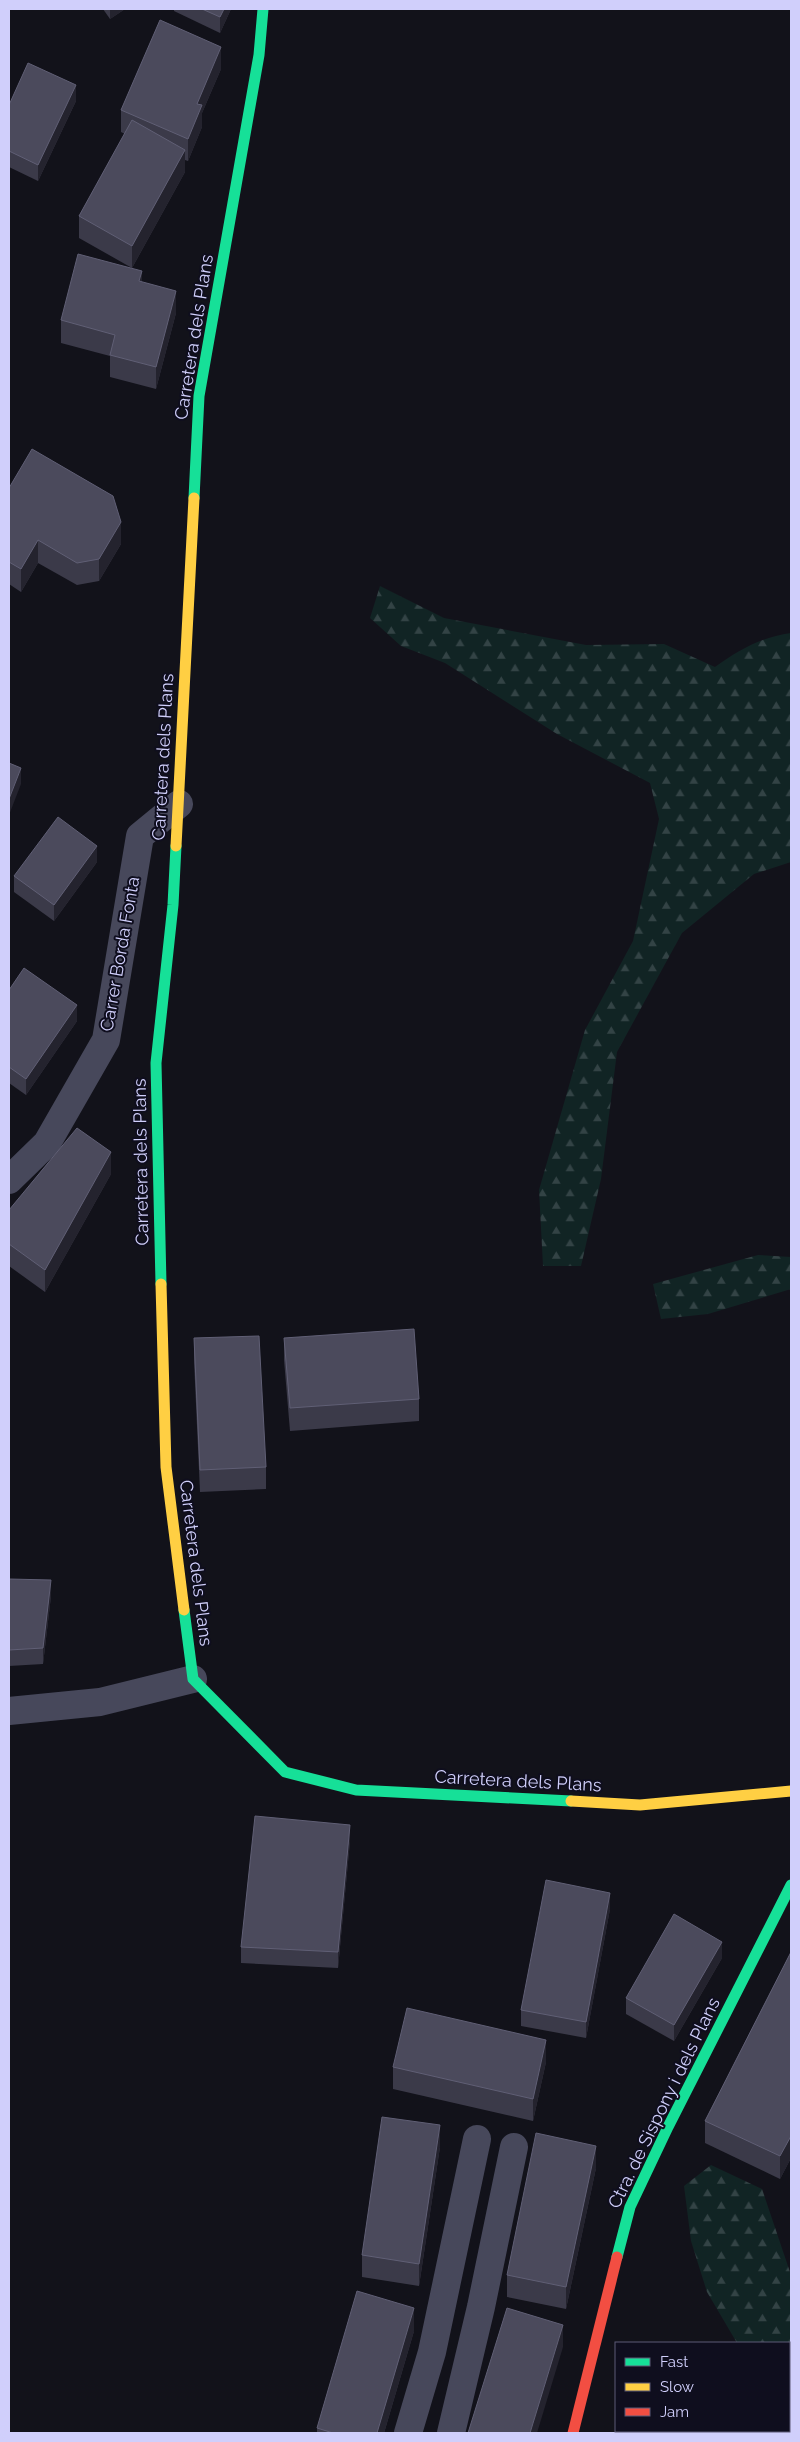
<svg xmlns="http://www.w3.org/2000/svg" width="800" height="2442" viewBox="0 0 800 2442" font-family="Raleway,sans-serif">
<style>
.forest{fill:url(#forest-firs)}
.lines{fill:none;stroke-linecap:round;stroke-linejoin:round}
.street{stroke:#47485b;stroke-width:28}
.fast{stroke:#16e098;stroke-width:11}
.slow{stroke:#ffcf43;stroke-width:11}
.jam{stroke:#f24e42;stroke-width:11}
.wall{fill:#3b3a49}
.shaded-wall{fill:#24232e}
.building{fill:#4b4a5c;stroke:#605f75}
.labels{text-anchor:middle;stroke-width:4;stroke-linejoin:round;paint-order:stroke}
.street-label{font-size:18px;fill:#d0cffb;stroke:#0f0e1e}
</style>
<defs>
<pattern id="forest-firs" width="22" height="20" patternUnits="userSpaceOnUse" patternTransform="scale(1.25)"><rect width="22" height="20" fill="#112424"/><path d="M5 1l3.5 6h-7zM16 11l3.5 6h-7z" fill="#334345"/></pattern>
</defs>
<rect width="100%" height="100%" fill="#12121a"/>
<g class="forest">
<path d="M380,586L444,618L586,645L664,644L715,667C739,650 761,637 791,633V862L754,874L682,933L617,1052L601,1179L581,1266H543L539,1190L585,1030L633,941L659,819L650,783L557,734L445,663L401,646L370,618Z"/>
<path d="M758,1255L791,1257V1289L708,1314L661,1319L653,1284Z"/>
<path d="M711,2165L762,2189L791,2275V2433H775L774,2431H789V2343H737L707,2292L691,2241L684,2186Z"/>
</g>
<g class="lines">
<g class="street">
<path d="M9,1180L47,1143L106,1040L140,836L179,804"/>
<path d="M9,1711L100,1702L193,1679"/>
<path d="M408,2433L432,2352L477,2139"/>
<path d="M451,2433L481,2307L514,2147"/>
</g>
<g class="fast">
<path d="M194,498L199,396L259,55L263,9"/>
<path d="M161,1284L156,1063L173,905L176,846"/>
<path d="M184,1610L193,1679L285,1772L356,1790L571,1801"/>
<path d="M617,2257L630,2207L668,2127L791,1885"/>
</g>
<g class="slow">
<path d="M176,846L194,498"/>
<path d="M161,1284L166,1467L184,1610"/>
<path d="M571,1801L640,1805L791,1791"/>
</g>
<path class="jam" d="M573,2433L617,2257"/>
</g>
<g class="wall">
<path d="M103,9H125L110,19Z"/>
<path d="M174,9H231L220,33L174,11Z"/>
<path d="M221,69L202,113V127L188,161L185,160V172L132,268L79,238V216L125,134L121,132V110Z"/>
<path d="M76,101L38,181L9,167V105Z"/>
<path d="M142,282L176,313L156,389L110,377V356L61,343V320Z"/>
<path d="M9,488L121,544L99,581L77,585L38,563L21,592L9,584Z"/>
<path d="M97,862L54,921L14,892V876Z"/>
<path d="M9,990L77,1021L26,1095L9,1083Z"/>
<path d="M111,1174L45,1292L9,1266V1210Z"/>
<path d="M194,1338L266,1467V1489L200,1492L194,1361Z"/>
<path d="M284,1338L419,1399V1421L290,1431L284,1360Z"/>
<path d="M9,1579L51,1596L43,1664L9,1666Z"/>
<path d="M350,1841L338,1968L241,1963V1947Z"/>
<path d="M610,1909L586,2038L521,2026V2010Z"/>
<path d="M791,1952V2158L780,2179L705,2143V2121Z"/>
<path d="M722,1958L674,2041L626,2014V1998Z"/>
<path d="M546,2062L533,2121L393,2089V2067Z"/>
<path d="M440,2147L419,2286L362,2277V2255Z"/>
<path d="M596,2168L566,2309L507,2297V2275Z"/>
<path d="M414,2331L384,2433H317V2428Z"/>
</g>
<g class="shaded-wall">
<path d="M110,9H125L110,19Z"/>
<path d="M224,9H231L220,33V17Z"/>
<path d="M221,47V69L202,113V127L188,161V139L197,104Z"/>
<path d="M76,85V101L38,181V165Z"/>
<path d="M185,150V172L132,268V246Z"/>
<path d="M142,271V293L139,281Z"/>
<path d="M176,291V313L156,389V367Z"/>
<path d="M121,522V544L99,581V559Z"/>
<path d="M38,540V563L21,592V569Z"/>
<path d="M21,768V784L9,815V799Z"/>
<path d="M97,846V862L54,921V905Z"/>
<path d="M77,1005V1021L26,1095V1079Z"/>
<path d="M111,1152V1174L45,1292V1270Z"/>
<path d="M51,1580V1596L43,1664V1648Z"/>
<path d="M350,1825V1841L338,1968V1952Z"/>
<path d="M610,1893V1909L586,2038V2022Z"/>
<path d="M722,1942V1958L674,2041V2025Z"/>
<path d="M546,2040V2062L533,2121V2099Z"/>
<path d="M440,2125V2147L419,2286V2264Z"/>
<path d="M791,2136V2158L780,2179V2156Z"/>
<path d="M596,2146V2168L566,2309V2287Z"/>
<path d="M414,2308V2331L384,2433H377Z"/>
<path d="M563,2325V2347L537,2433H530Z"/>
</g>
<g class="building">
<path d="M202,9H224L220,17Z"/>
<path d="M160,20L221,47L197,104L202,105L188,139L121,110Z"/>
<path d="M28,63L76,85L38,165L9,151V105Z"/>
<path d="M132,120L185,150L132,246L79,216Z"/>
<path d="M78,254L142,271L139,281L176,291L156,367L110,355L115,335L61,320Z"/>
<path d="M32,449L113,496L121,522L99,559L77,563L38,540L21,569L9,562V488Z"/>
<path d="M9,763L21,768L9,799Z"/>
<path d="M58,817L97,846L54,905L14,876Z"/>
<path d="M24,968L77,1005L26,1079L9,1067V990Z"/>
<path d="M77,1128L111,1152L45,1270L9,1244V1210Z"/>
<path d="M414,1329L419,1399L290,1408L284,1338Z"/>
<path d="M259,1336L266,1467L200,1470L194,1338Z"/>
<path d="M9,1579L51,1580L43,1648L9,1650Z"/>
<path d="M255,1816L350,1825L338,1952L241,1947Z"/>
<path d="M546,1880L610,1893L586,2022L521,2010Z"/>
<path d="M674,1914L722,1942L674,2025L626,1998Z"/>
<path d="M791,1952V2136L780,2156L705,2121Z"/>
<path d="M407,2008L546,2040L533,2099L393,2067Z"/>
<path d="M382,2117L440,2125L419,2264L362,2255Z"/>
<path d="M536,2133L596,2146L566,2287L507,2275Z"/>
<path d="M357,2291L414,2308L377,2433H333L317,2428Z"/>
<path d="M507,2308L563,2325L530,2433H468Z"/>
</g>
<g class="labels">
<g class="street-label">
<text transform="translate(194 337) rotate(-81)" y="6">Carretera dels Plans</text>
<text transform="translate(163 757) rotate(-87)" y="6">Carretera dels Plans</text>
<text transform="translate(120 954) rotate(-80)" y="6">Carrer Borda Fonta</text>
<text transform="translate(141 1162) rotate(-91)" y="6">Carretera dels Plans</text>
<text transform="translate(196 1563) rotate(83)" y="6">Carretera dels Plans</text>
<text transform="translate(518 1781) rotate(3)" y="6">Carretera dels Plans</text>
<text transform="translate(664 2103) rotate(-64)" y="6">Ctra. de Sispony i dels Plans</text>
</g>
</g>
<rect width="800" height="2442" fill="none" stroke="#d0cffb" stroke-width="20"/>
<rect x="615" y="2342" width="175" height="90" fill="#0f0e1e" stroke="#5c5b76"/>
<rect x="625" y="2358" width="25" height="8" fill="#16e098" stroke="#5c5b76"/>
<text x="660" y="2367" font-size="15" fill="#d0cffb">Fast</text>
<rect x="625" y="2383" width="25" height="8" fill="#ffcf43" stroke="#5c5b76"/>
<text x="660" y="2392" font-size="15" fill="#d0cffb">Slow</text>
<rect x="625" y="2408" width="25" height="8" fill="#f24e42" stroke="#5c5b76"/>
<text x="660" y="2417" font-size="15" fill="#d0cffb">Jam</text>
</svg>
